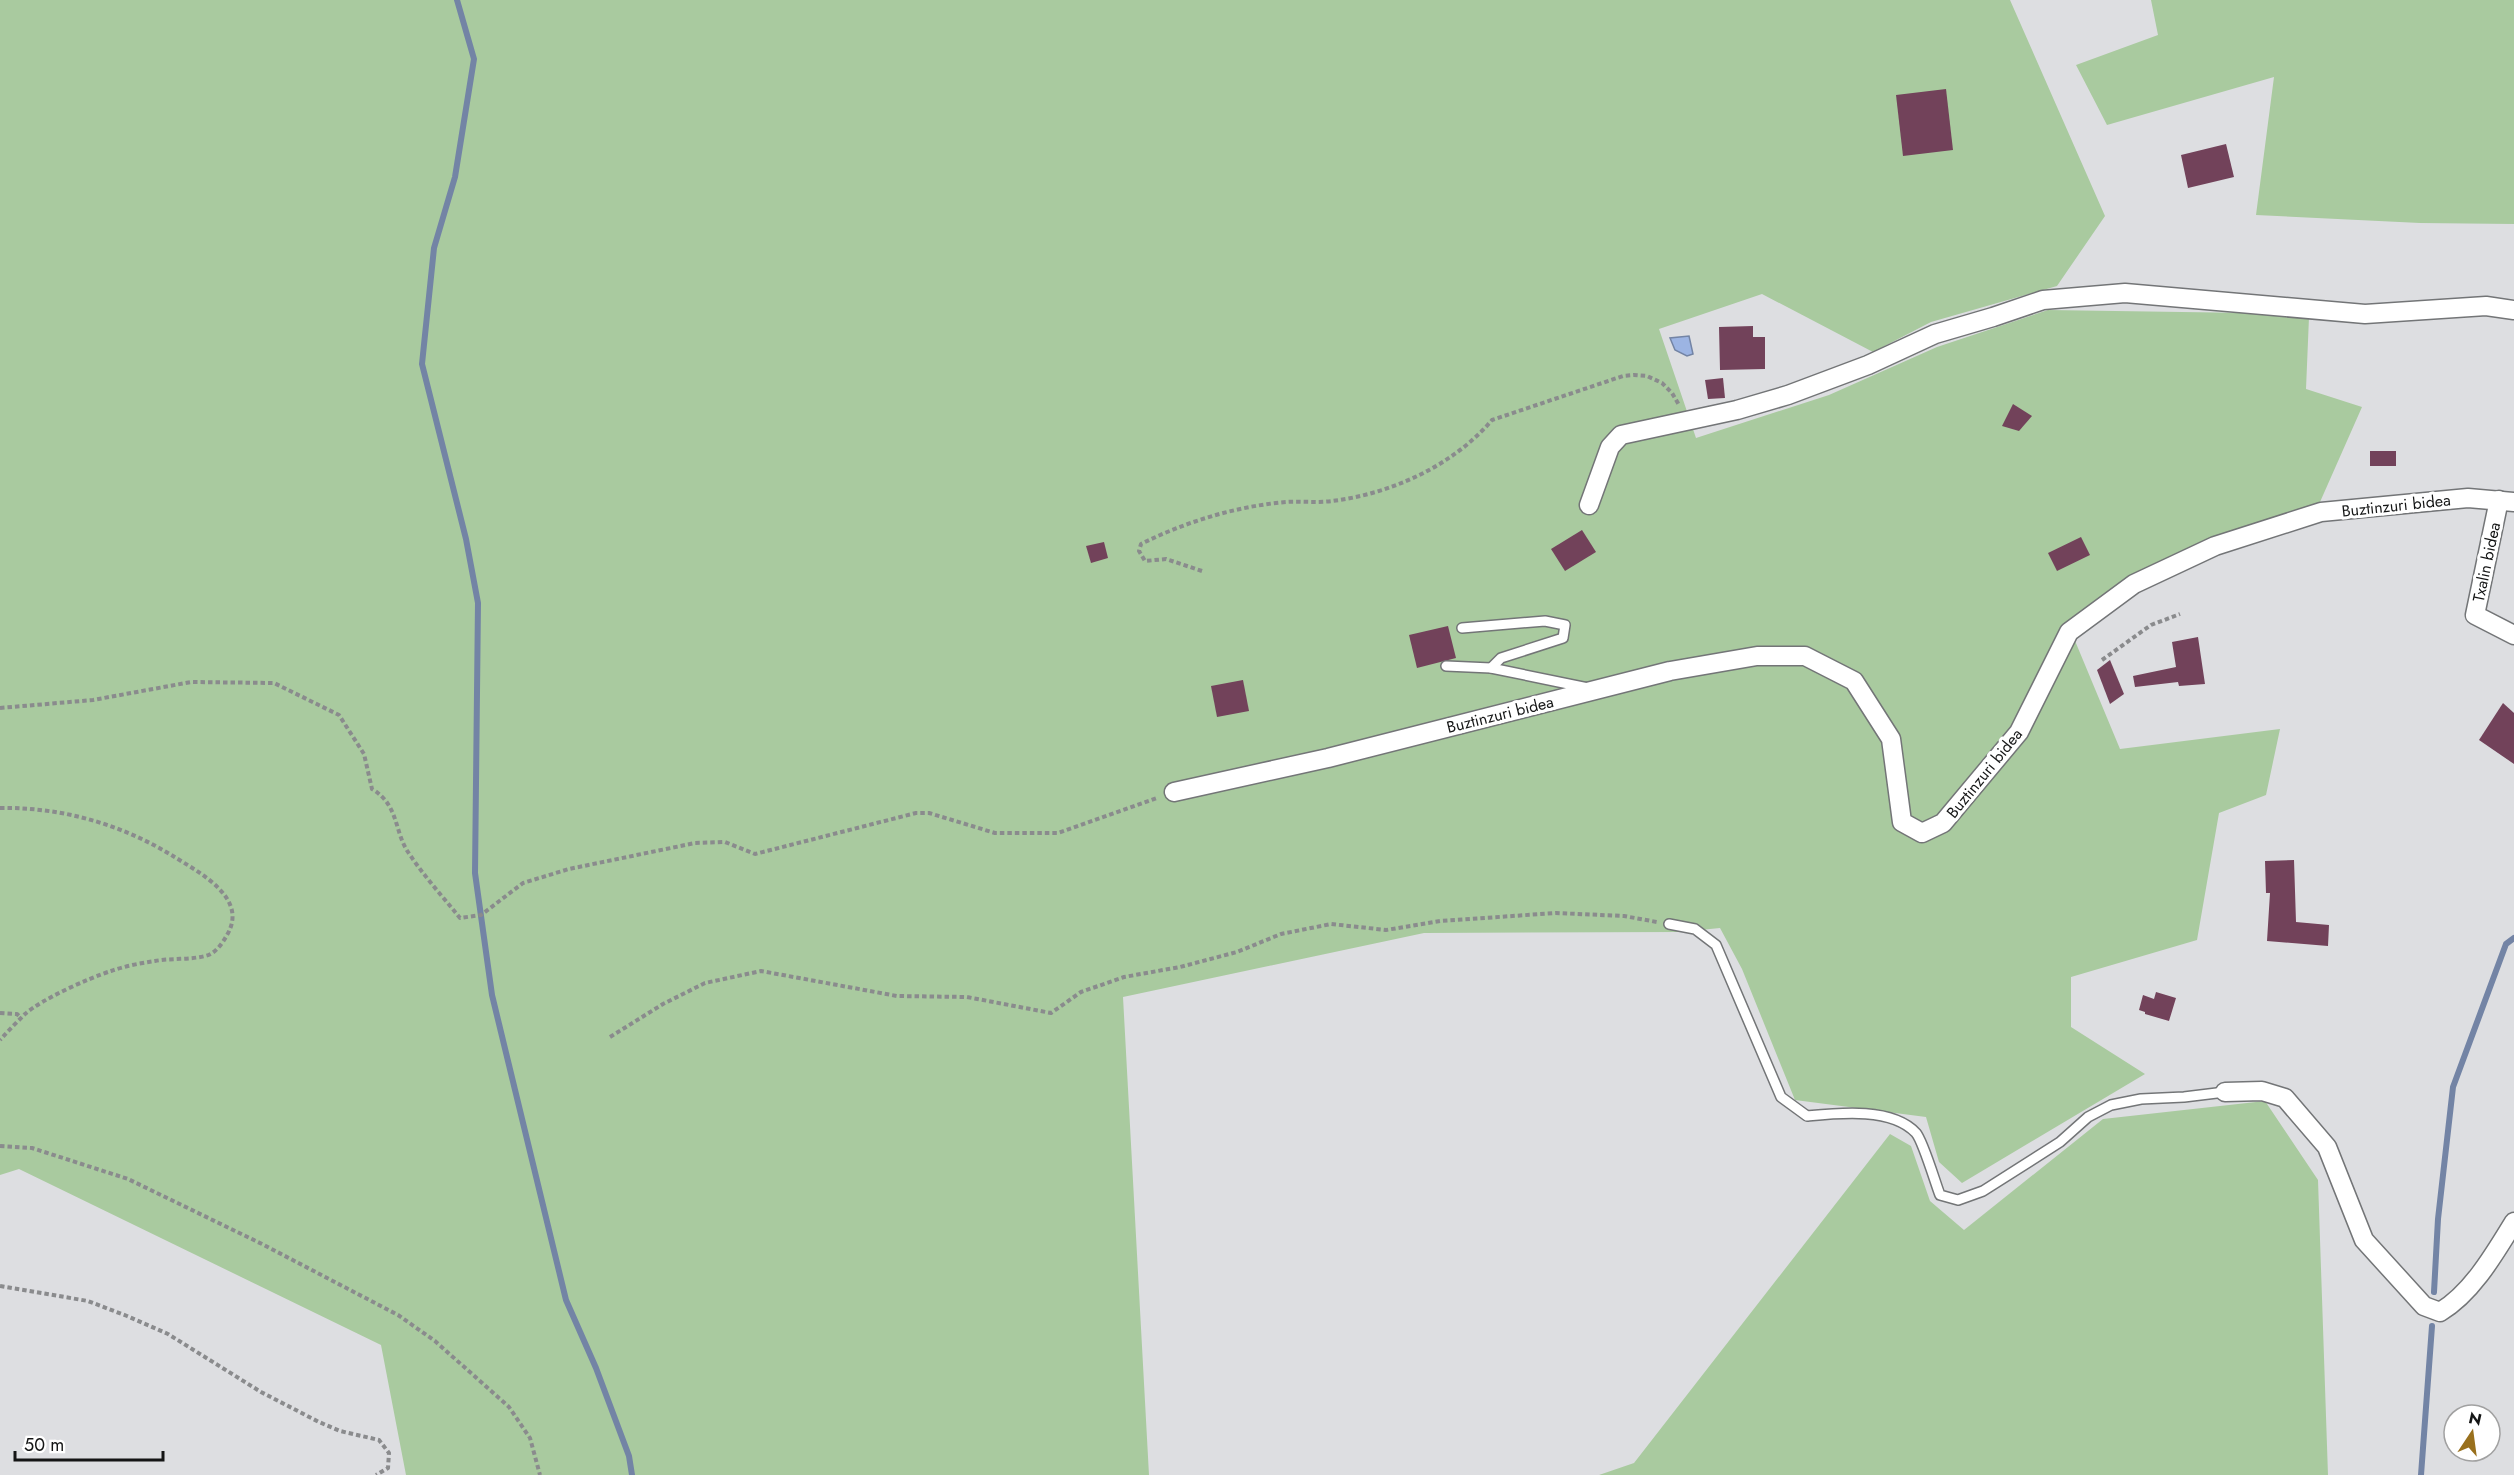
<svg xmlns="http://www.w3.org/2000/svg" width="2514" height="1475" viewBox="0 0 2514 1475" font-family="Jost,sans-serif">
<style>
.green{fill:#a9ca9f}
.water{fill:#9cb4e3;stroke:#7384a5;stroke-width:1.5}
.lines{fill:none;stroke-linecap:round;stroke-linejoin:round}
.stream{stroke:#7384a5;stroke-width:6}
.building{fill:#72425a}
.lane-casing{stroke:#737577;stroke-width:12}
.street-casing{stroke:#737577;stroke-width:21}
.path{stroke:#8a8b8d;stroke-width:4;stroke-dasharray:4.5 3;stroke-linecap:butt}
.lane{stroke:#fff;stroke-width:9}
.street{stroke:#fff;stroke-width:18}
.labels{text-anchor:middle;stroke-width:6;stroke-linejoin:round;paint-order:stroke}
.street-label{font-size:16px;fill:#141515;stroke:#fff}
</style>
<rect width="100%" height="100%" fill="#dddee1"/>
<g class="green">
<path d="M0,0H2010L2105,216L2057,286L1931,322L1873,352L1762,294L1659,329L1696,438L1829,395L1937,347L2048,310L2249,313L2309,317L2306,389L2362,407L2320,502L2211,538L2129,579L2068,624L2120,749L2280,729L2266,795L2219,813L2197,940L2071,977V1027L2145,1074L1962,1183L1939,1162L1926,1117L1795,1100L1742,969L1720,928L1680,932L1424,933L1123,997L1149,1475H406L381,1345L19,1169L0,1175Z"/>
<path d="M2151,0H2514V224L2420,223L2256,215L2274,77L2107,125L2076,65L2158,35Z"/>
<path d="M2265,1101L2318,1180L2328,1475H1599L1634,1463L1890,1134L1911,1146L1930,1201L1964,1230L2103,1119Z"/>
</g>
<path class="water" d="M1689,336L1693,354L1687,356L1675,350L1670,338Z"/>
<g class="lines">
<g class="stream">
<path d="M457,0L474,59L455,177L434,248L422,364L466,539L478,603L475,873L492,995L566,1300L596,1368L629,1456L632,1475"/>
<path d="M2434,1292L2438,1219L2453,1087L2506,944L2514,938"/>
<path d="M2421,1475L2432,1326"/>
</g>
</g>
<g class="building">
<path d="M1946,89L1953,150L1903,156L1896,95Z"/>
<path d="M2226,144L2234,177L2188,188L2181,155Z"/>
<path d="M1753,326V337H1765V369L1720,370L1719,327Z"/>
<path d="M1723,378L1725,398L1708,399L1705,380Z"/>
<path d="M2013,404L2032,416L2019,431L2002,426Z"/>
<rect x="2370" y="451" width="26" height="15"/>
<path d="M1582,530L1596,552L1565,571L1551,549Z"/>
<path d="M2081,537L2090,555L2057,571L2048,553Z"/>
<path d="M1104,542L1108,558L1091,563L1086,546Z"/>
<path d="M1448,626L1456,658L1417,668L1409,635Z"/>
<path d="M2198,637L2205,684L2179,686L2178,682L2135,687L2133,676L2176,667L2172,642Z"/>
<path d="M2110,660L2124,694L2110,704L2097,670Z"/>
<path d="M1243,680L1249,711L1217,717L1211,686Z"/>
<path d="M2503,703L2514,713V764L2479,740Z"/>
<path d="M2294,860L2296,922L2329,925L2328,946L2267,941L2270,893H2266L2265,861Z"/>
<path d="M2156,992L2176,998L2169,1021L2145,1014V1012L2139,1010L2143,995L2154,999Z"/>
</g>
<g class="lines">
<defs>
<g id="lane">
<path d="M1462,628L1545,621L1565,625L1563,638L1501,658L1491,668"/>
<path d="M1446,666L1491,668L1588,688"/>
<path d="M1669,924L1695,929L1716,945L1781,1097L1807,1116C1838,1113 1892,1107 1916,1133C1923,1141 1935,1182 1940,1195L1958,1200L1983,1191L2060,1142L2088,1117L2111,1105L2141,1099L2184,1097L2225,1092"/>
</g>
<g id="street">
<path d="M2499,500L2475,615L2514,635"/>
<path d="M1589,505L1610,447L1621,435L1737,410L1788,395L1868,365L1935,334L1993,317L2043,300L2125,293L2365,314L2486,306L2514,310"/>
<path d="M1174,792L1328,758L1670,671L1757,656H1805L1854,681L1891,739L1902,822L1922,833L1943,823L2019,732L2069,632L2134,584L2215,546L2321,512L2468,498L2514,502"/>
<path d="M2225,1092L2262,1091L2285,1098L2327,1147L2364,1240L2424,1306L2440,1312C2472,1293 2495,1253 2514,1222"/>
</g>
</defs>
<use href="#lane" class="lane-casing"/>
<use href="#street" class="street-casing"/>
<g class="path">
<path d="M1202,571L1166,559L1145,561L1139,551L1141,544C1185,522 1237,506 1286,502C1301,501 1317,503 1332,501C1390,494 1453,466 1492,420L1623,376L1634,375L1647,376L1662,383L1672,393L1679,405"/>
<path d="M2102,660L2151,625L2180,614"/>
<path d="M0,708L93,700L191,682L274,683L339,715L364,754L372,789C399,805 394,831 408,852C423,875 443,897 460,918L481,915L523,883L569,869L695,843L725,842L755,854L916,813H929L995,833H1058L1157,798"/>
<path d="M0,808C61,807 121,824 173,856C200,873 249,898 227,935C222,944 215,954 205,956C189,960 171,958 155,961C141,963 125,966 111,971C89,978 42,999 25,1014C17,1022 8,1031 0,1040"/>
<path d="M0,1013L17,1014L21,1018"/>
<path d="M610,1037L663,1004L705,983L761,971L897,996L967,997L1051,1013L1081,992L1124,977L1180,967L1237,952L1281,934L1331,924L1386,930L1440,921L1556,913L1624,916L1657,922"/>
<path d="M0,1146L32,1148L128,1179L262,1244L398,1315L435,1341L509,1407L530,1438L540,1475"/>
<path d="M0,1286L88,1301L127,1316L168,1334L261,1392L319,1422L340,1431L379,1440L389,1453L388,1468L376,1475"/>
</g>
<use href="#lane" class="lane"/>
<use href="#street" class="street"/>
</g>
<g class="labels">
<g class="street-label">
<text transform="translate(2396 505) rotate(-6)" y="6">Buztinzuri bidea</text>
<text transform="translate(2486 562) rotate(-78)" y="6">Txalin bidea</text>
<text transform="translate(1500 714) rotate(-14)" y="6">Buztinzuri bidea</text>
<text transform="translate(1984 773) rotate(-51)" y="6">Buztinzuri bidea</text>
</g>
</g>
<g transform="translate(2472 1433) rotate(13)"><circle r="28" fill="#ffffff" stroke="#a1a1a1" stroke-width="1.5"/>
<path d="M0-4.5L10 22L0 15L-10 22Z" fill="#99701d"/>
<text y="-9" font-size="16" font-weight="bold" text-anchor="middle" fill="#141515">N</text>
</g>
<path d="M15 1451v9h148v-9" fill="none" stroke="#141515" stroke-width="3"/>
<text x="24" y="1451" font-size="18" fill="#141515" stroke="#ffffff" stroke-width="4.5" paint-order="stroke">50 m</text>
</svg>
